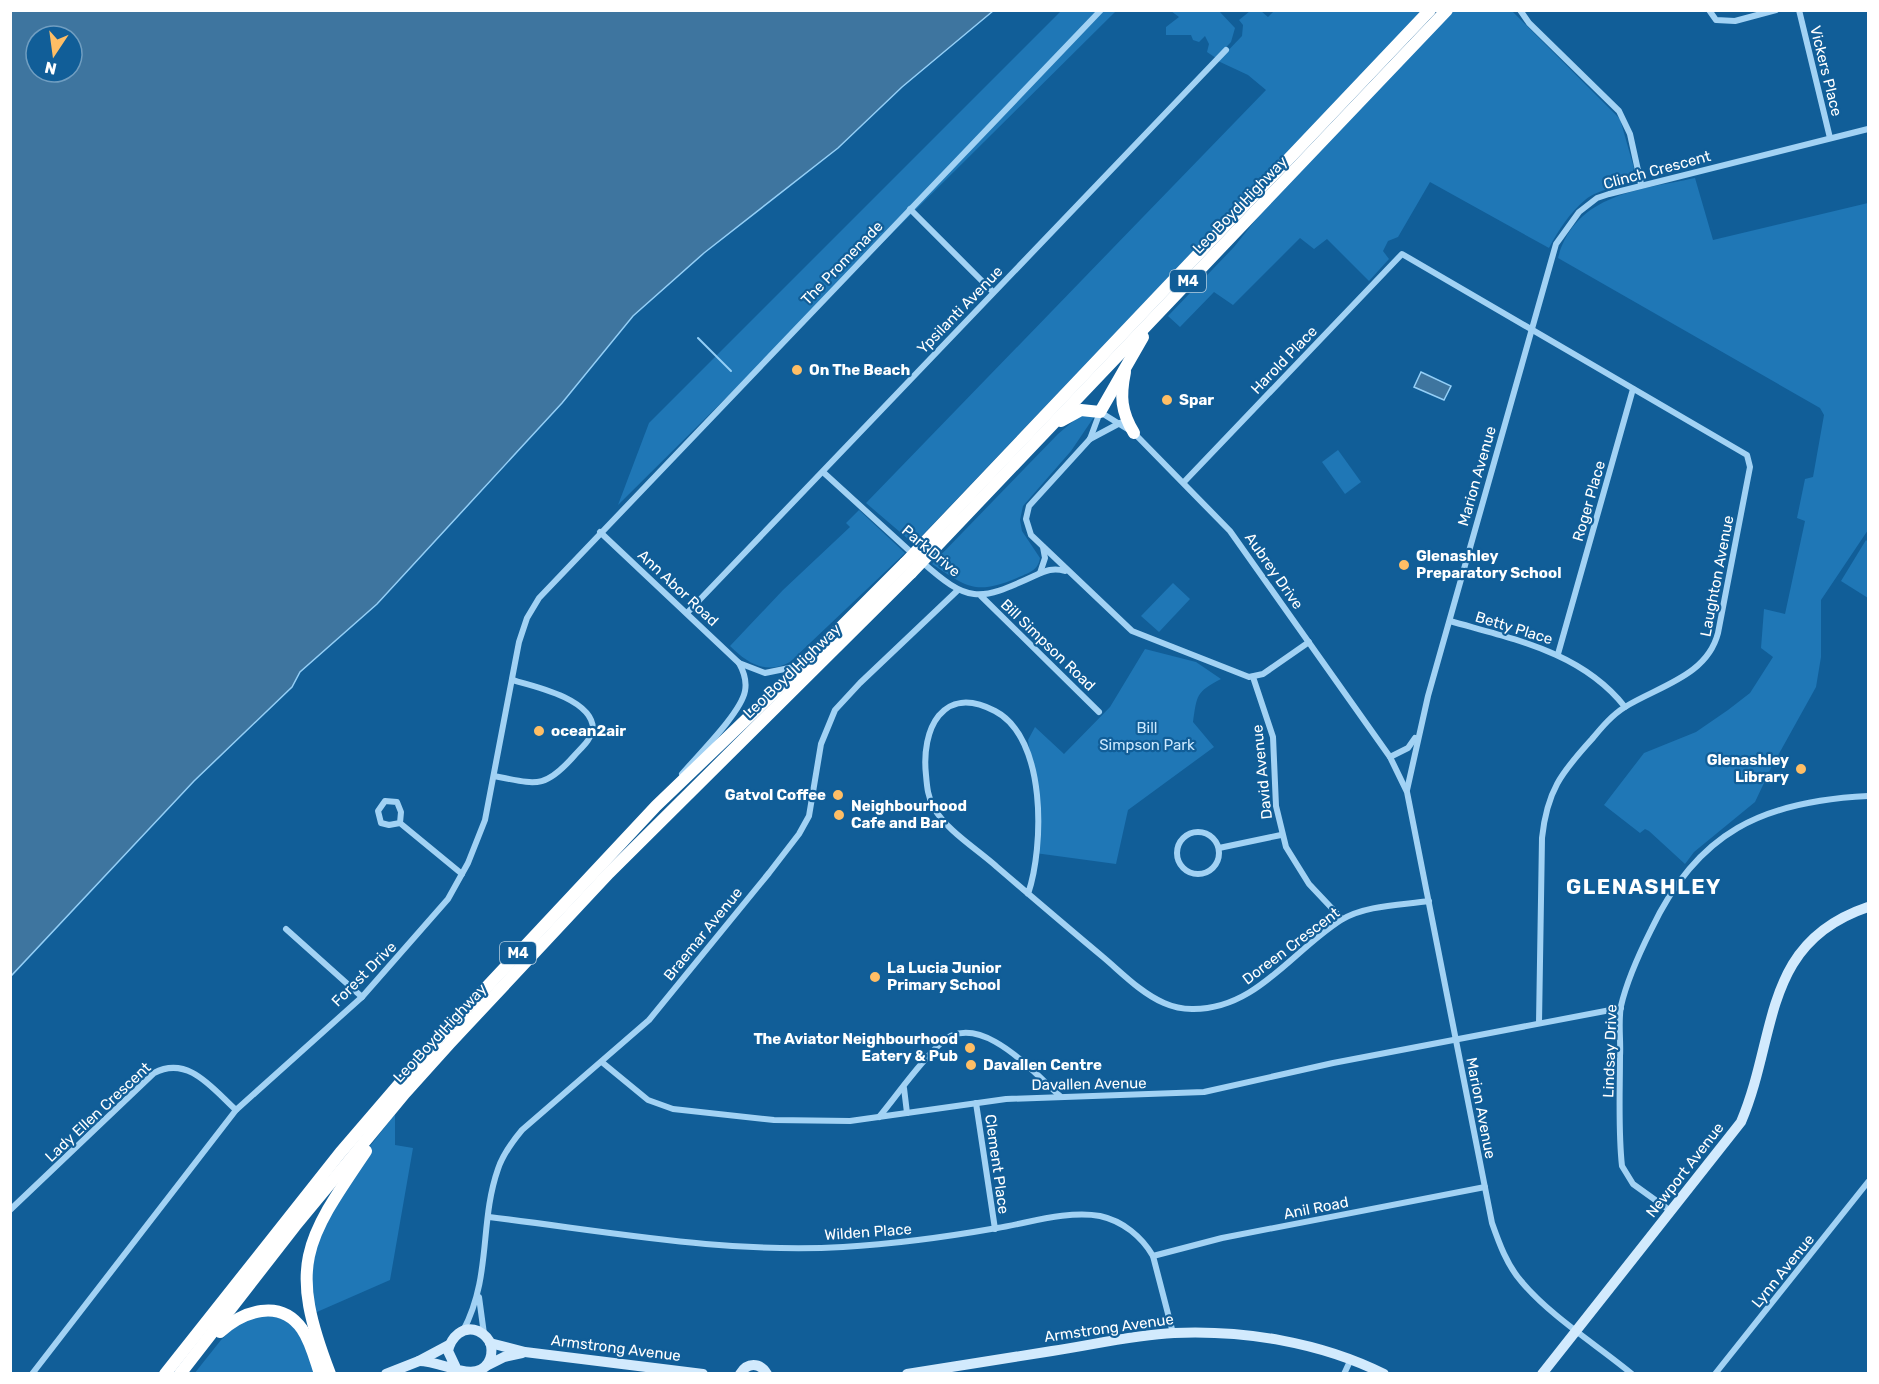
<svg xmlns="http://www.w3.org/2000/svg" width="1879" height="1384" viewBox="0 0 1879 1384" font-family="Rubik,sans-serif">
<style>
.green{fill:#1f77b6}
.water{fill:#3e759f;stroke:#94cff7;stroke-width:1.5;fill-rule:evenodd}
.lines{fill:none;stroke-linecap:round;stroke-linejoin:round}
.stream{stroke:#94cff7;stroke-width:2}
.street{stroke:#a2d2f4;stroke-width:6}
.secondary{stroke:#d2eafd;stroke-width:10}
.highway{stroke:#fff;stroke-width:12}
.highway-bridge{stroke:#fff;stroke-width:12}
.poi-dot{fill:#ffbe65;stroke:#115e98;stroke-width:2}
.labels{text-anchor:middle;stroke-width:4.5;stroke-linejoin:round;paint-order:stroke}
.shield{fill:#115e98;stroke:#b8cfe0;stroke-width:1.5}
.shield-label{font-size:14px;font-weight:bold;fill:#fff}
.street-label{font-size:15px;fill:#fff;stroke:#115e98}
.poi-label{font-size:15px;font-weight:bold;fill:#fff;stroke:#115e98;text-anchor:start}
.park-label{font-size:15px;fill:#cae8fe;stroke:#115e98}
.district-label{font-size:21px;font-weight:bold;letter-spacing:1.5px;fill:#fff;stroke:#115e98}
</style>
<rect width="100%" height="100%" fill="#115e98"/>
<g class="green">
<path d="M1275,10L1422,11L914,544L866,503L1266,90L1248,75L1218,61L1242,36L1243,25L1239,20L1250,11H1261L1268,17Z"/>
<path d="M1061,11H1116L618,505L649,423Z"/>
<path d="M1171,11H1219L1235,28L1231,42L1216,58L1207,52L1209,44L1205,36L1199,42L1193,40L1191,35H1166V27L1179,17Z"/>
<path d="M1452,11H1512L1620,119L1634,168C1628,189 1600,187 1585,200C1569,214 1559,229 1549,248L1430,182L1398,237L1388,241L1383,251L1389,259L1369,281L1327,239L1314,249L1300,238L1233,305L1214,292L1180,327L1168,316L1234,247L1273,198Z"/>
<path d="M1695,178L1713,240L1868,203V530L1821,600V657L1816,687L1771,768L1755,802L1694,852L1685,864L1649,831L1645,829L1640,833L1604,805L1644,753L1696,732L1728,710L1750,693L1773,657L1761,648L1764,609L1785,614L1805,521L1797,518L1805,479L1813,477L1824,415L1820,408L1558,258C1575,194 1639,190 1695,178Z"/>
<path d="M1089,414L1094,417L1071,451L1023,506L1020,520L1022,531L1040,558C1038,571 1028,573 1017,578C976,595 968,588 932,564L1058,434L1078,417Z"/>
<path d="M1338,450L1361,482L1345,494L1322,462Z"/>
<path d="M859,510L905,553L790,662C766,675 747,663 730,646L783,590L850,527L846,523Z"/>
<path d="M1866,540L1868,542V598L1841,581Z"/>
<path d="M1173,583L1190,599L1159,632L1141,616Z"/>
<path d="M1145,649L1196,662L1221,679C1196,692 1197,695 1193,722L1214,747L1128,810L1116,864L1035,853L1036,797L1028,740L1035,727L1064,754L1110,707Z"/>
<path d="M395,1114V1145L413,1148L390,1280L310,1315L308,1248L333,1194Z"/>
<path d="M249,1313L293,1320L317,1374H194L221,1340Z"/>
</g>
<g class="water">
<path d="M11,10H993V11L902,87L838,148L704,253L633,316L562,403L377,604L300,672L292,687L194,781L11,976ZM36,36H72V72H36Z"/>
<path d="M1421,372L1451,386L1444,400L1414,387Z"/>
</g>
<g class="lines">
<path class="stream" d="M698,338L731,371"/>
<g class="street">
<path d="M1520,10L1529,23L1619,111L1630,134L1641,184"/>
<path d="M1709,10L1716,20L1735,21L1776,10"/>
<path d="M1799,10L1830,138"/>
<path d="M910,209L993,292"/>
<path d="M1090,439L1120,423"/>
<path d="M823,472L913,554"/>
<path d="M1184,482L1402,254L1747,455L1750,467L1718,633C1707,676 1659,686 1625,707C1612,715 1602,727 1592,739C1561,773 1547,791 1542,838L1539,1023"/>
<path d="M600,532L739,663L765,673L799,666"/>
<path d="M921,561C968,603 978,602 1034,576C1045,571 1053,567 1065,571"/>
<path d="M1040,573L1045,558L1043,547"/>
<path d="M981,596L1099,712"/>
<path d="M687,613L1226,50"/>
<path d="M1450,621C1513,639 1582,652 1625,707"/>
<path d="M1309,642L1263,674L1249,677L1132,631L1031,535L1026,519L1029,506L1090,439L1100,412L1134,433L1230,531L1390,757L1407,792L1492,1223C1499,1243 1507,1265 1521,1281C1550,1316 1597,1345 1632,1374"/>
<path d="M1558,654L1633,389"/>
<path d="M1253,677L1273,737L1276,806L1286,847L1309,884L1342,919"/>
<path d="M1390,757L1408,748L1415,738"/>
<path d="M682,774C698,755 741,713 745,691C747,681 744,672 739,663"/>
<path d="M494,776C536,784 544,790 574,756C581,748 591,740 593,729C593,699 534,686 512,680"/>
<path d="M1407,790L1428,696L1556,244L1579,212L1597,198L1609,194L1868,129"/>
<path d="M400,823L401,812L397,802L385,801L378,811L381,823L389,825L400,823L462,874"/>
<circle cx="1198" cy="853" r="21"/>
<path d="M1219,848L1281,835"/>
<path d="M1028,894C1044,847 1047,738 995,711C942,683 921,730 926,775C927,787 928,798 934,808C947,831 977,849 997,867C1032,897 1067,927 1103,957C1122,973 1141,993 1164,1003C1173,1007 1183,1009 1192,1009C1255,1010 1291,952 1341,920C1365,905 1402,905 1429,901"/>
<path d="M286,929L362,997"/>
<path d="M603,1063L648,1100L673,1109L774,1120L850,1121L1006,1099L1204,1092L1333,1063L1621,1008"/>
<path d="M904,1088L907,1113"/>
<path d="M976,1103L995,1229"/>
<path d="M879,1117C899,1093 918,1064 941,1043C978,1008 1033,1072 1060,1096"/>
<path d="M10,1210L154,1073C188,1055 212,1088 236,1110"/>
<path d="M1672,1212L1633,1184L1622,1166C1618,1130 1620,1093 1620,1056C1621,1041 1618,1022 1621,1006C1627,980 1639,954 1651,930C1697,832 1763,801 1868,796"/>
<path d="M489,1217C606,1231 725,1254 843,1247C894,1244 946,1237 997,1228C1028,1223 1068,1210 1100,1216C1123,1221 1142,1237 1153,1256L1173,1333"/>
<path d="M1153,1256L1222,1238L1485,1187"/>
<path d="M479,1297L484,1334"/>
<path d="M463,1331C492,1276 479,1223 498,1169C503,1154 512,1142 522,1130L649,1020L769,873L799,834L809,816L821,744L835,710L860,683L958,590"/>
<path d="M32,1374L236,1110L362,997L448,899L468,863L485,820L519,642L527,618L539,598L1101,10"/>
<path d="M1344,1374L1351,1359"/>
<path d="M1715,1374L1868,1182"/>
</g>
<g class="secondary">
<path d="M490,1343L525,1352L703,1374"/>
<path d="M419,1361C443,1361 475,1384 488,1363C492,1357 492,1351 491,1345C489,1339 484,1334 478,1331C463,1325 451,1337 448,1351L456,1368"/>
<path d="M486,1366L504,1357L522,1353"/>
<path d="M386,1374L419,1361L449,1345"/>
<path d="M740,1374C747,1362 760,1362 767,1374"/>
<path d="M907,1374C955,1366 1004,1359 1052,1351C1092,1345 1133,1335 1174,1333C1244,1330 1320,1342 1384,1374"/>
<path d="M1542,1374L1741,1122C1778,1035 1761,943 1868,907"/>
</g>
<g class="highway">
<path d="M1125,372C1120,396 1121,412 1134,433"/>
<path d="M1061,421L1081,410L1100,412L1143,337"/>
<path d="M922,545L1430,10"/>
<path d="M930,553L1447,10"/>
<path d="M220,1332C243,1311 280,1298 302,1329C311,1342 315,1359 320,1374"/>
<path d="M165,1374L340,1153L438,1039L656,806L804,664L905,563"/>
<path d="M180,1374L295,1226L405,1093L450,1043L609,873L911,573"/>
<path d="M330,1374C288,1265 304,1242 366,1151"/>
</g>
<g class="highway-bridge">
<path d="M905,563L922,545"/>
<path d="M911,573L930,553"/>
</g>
</g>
<g class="poi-dot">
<circle cx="797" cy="370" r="6"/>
<circle cx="1167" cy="400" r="6"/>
<circle cx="1404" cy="565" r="6"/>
<circle cx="539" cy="731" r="6"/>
<circle cx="1801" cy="769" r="6"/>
<circle cx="838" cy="795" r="6"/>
<circle cx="839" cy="815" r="6"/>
<circle cx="875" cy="977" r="6"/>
<circle cx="970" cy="1048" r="6"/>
<circle cx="971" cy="1065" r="6"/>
</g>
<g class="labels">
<g class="shield">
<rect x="1170" y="270" width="36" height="22" rx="4.5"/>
<rect x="500" y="942" width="36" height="22" rx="4.5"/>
</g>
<g class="shield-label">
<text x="1188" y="286">M4</text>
<text x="518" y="958">M4</text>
</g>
<g class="street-label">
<text transform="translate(1826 71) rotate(76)" y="5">Vickers Place</text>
<text transform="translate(1657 170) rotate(-15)" y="5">Clinch Crescent</text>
<text transform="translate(1240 205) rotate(-46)" y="5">Leo Boyd Highway</text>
<text transform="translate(842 263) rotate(-46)" y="5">The Promenade</text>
<text transform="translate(960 310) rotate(-46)" y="5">Ypsilanti Avenue</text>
<text transform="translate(1284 360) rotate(-46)" y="5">Harold Place</text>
<text transform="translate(1477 476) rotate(-74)" y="5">Marion Avenue</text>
<text transform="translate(1589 501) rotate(-74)" y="5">Roger Place</text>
<text transform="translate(931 551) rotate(40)" y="5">Park Drive</text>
<text transform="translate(1274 571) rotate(55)" y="5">Aubrey Drive</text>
<text transform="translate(1717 576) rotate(-79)" y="5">Laughton Avenue</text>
<text transform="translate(678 588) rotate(43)" y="5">Ann Abor Road</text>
<text transform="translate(1514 628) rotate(17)" y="5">Betty Place</text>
<text transform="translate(1048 645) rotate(44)" y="5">Bill Simpson Road</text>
<text transform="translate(792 671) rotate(-44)" y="5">Leo Boyd Highway</text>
<text transform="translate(1262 772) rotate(-96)" y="5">David Avenue</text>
<text transform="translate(703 934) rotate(-51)" y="5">Braemar Avenue</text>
<text transform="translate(1291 946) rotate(-37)" y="5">Doreen Crescent</text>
<text transform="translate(364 974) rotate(-45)" y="5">Forest Drive</text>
<text transform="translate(440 1033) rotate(-47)" y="5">Leo Boyd Highway</text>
<text transform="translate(1610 1051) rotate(-88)" y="5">Lindsay Drive</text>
<text transform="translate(1089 1084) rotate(-1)" y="5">Davallen Avenue</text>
<text transform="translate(1481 1108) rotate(79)" y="5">Marion Avenue</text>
<text transform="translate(98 1112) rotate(-43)" y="5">Lady Ellen Crescent</text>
<text transform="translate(997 1164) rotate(82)" y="5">Clement Place</text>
<text transform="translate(1685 1170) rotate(-52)" y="5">Newport Avenue</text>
<text transform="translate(1316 1208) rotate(-11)" y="5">Anil Road</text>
<text transform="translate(868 1232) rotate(-4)" y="5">Wilden Place</text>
<text transform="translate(1783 1271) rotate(-51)" y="5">Lynn Avenue</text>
<text transform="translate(1109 1328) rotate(-8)" y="5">Armstrong Avenue</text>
<text transform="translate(616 1348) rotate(7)" y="5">Armstrong Avenue</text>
</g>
<g class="poi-label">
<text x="809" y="375">On The Beach</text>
<text x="1179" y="405">Spar</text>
<text x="1416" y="561">Glenashley<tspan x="1416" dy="17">Preparatory School</tspan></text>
<text x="551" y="736">ocean2air</text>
<text x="1789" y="765" text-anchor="end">Glenashley<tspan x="1789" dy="17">Library</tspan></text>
<text x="826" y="800" text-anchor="end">Gatvol Coffee</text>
<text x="851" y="811">Neighbourhood<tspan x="851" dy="17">Cafe and Bar</tspan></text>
<text x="887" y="973">La Lucia Junior<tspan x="887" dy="17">Primary School</tspan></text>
<text x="958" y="1044" text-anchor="end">The Aviator Neighbourhood<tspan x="958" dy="17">Eatery &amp; Pub</tspan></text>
<text x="983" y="1070">Davallen Centre</text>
</g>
<g class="park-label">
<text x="1147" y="733">Bill<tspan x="1147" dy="17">Simpson Park</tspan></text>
</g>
<g class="district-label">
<text x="1644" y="894">GLENASHLEY</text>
</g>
</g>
<rect width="1879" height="1384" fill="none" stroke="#ffffff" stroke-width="24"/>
<g transform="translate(54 54) rotate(193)"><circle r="28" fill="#115e98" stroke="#709ec1" stroke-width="1.5"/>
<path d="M0-4.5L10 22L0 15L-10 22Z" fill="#ffbe65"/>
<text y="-9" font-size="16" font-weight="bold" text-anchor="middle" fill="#ffffff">N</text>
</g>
</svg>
